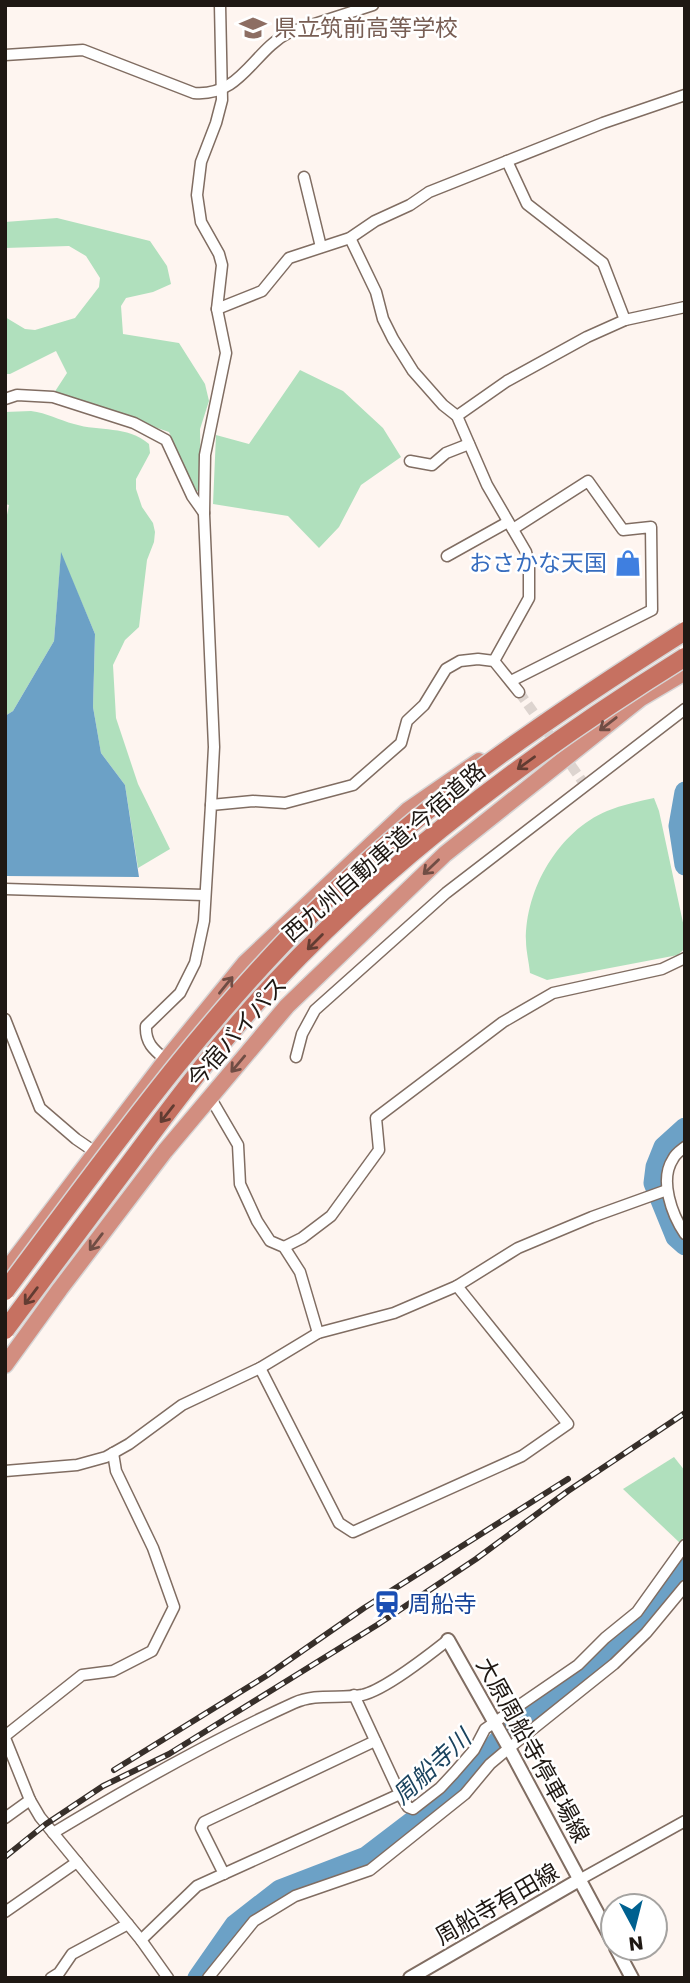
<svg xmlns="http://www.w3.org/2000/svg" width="690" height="1983" viewBox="0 0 690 1983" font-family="Poppins,'Noto Sans JP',sans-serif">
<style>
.green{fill:#b0e0bd}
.water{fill:#6ca1c6}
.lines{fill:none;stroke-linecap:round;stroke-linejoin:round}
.river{stroke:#6ca1c6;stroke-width:21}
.minor-tunnel{stroke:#ddd4cf;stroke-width:10;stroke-dasharray:10 5;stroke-linecap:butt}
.minor-casing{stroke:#806d62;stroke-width:13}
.secondary-casing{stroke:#806d62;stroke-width:16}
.trunk-casing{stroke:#d7d5d5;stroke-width:19}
.minor{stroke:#fff;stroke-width:10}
.secondary{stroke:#fff;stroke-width:12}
.trunk{stroke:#d28e80;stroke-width:16}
.rail-casing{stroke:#372f2a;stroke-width:6}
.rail{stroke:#fff;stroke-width:3.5;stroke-dasharray:10;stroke-linecap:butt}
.motorway-bridge-casing{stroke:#d7d5d5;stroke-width:21;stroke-linecap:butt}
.motorway-bridge{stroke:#c67161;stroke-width:18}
.oneway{stroke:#704d44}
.oneway2{stroke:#623c32}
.labels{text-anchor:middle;stroke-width:5;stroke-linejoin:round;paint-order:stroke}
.education-label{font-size:23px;fill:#785e54;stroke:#fff;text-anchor:start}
.shop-label{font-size:23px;fill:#366cbe;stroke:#fff;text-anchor:end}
.street-label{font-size:23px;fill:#1f1813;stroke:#fff}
.transit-label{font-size:23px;fill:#164399;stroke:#fff;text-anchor:start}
.water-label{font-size:24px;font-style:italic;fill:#1a435e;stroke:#fff}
</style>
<rect width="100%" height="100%" fill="#fef5f0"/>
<g class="green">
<path d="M57,218L150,241L167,266L171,284L153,292L126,298L121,306L123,334L179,343L205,384L209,401L200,429L201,489L196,492L169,432L54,393L67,373L56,351L10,374H5V317L25,329L35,330L75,318L99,287L100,278L86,256L69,246L5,248V222Z"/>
<path d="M300,370L343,391L383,428L401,457L361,485L339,527L319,548L288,516L213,504L216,435L249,444Z"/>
<path d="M31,411C47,413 59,420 74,424C100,432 127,425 149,444L150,453L136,479V489L142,507L153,523L155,532L154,542L147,560L139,627L125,640L113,665L116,718L138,784L170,849L138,868L125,785L101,753L93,707L95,634L61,554L54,641L13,711L5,716V515H7L9,505L5,504V412Z"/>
<path d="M654,798L659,811L685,932V948L678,955L547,980L530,973C529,962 526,951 526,941C525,889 559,831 607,811C622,805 639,801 654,798Z"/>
<path d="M674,1457L685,1471V1535L680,1543L623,1489Z"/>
</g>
<path class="water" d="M61,552L95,634L93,707L101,753L125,785L139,877L5,876V716L13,711L54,641Z"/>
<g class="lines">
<g class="river">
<path d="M685,792L679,826L685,865"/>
<path d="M685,1128L664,1147L656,1167L654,1183L676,1237L685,1245"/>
<path d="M198,1978L235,1925L280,1890L366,1857L442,1799L479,1764L511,1726L589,1670L638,1625L685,1566"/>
</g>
<path class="minor-tunnel" d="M519,692L585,785"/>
<defs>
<g id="minor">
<path d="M5,55L83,50L194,93C242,97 253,50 290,32L373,5"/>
<path d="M507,161L527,204L603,263L625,320"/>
<path d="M304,177L321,247"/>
<path d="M350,238L376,292L383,319L393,339L413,371L443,405L457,416L487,485L526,552L529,564V598L494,661"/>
<path d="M217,309L262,291L289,258L350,238L375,221L410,205L429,192L603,123L685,95"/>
<path d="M5,399L17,395L53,397L134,423L166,440L192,496L204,513"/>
<path d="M457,416L507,381L587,337L625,320L685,307"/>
<path d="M410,461L432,465L446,453L469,444"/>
<path d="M447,556L508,522"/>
<path d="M511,681L652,610L651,527L623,530L588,481L513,529"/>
<path d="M211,805L214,747L204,514L205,455L226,353L217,309L222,265L219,254L201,222L197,195L201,162L216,123L222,100L220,5"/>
<path d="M5,889L204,895"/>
<path d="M5,1019L40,1108L76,1139L95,1152"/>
<path d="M296,1057L302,1034L315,1010L446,893L685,709"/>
<path d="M166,1060C154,1050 145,1043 146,1026L180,993L195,963L204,921L211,805L253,801L285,803L353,785L401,743L407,721L424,705L446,669L460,661L478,659L494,661L519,692"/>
<path d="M210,1097L238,1145L240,1184L257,1221L270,1241L284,1247L300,1272L318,1333"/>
<path d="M685,1147C681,1150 675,1154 673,1159C659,1180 672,1215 685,1234"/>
<path d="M284,1247L302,1238L331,1216L379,1150L376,1118L503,1022L553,993L662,969L685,958"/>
<path d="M260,1368L339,1523L353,1532L522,1456L568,1424L457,1286"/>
<path d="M5,1471L77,1465L106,1457L129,1444L182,1405L260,1368L318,1333L394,1313L457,1286L518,1248L592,1217L667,1190"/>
<path d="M5,1736L82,1675L113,1671L152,1651L174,1607L153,1548L116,1471L113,1453"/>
<path d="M5,1738L30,1800L40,1817L141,1940L168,1978"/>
<path d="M400,1794L408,1807L413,1809L440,1788L454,1773L474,1750L485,1729L578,1665L605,1638L637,1612L685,1545"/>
<path d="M5,1818L30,1800"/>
<path d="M53,1833C131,1786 210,1741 294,1703C316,1693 339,1699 362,1695C385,1690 429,1655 448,1640"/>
<path d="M224,1874L201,1828L204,1822L375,1741"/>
<path d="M579,1880L685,1821"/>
<path d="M5,1912L77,1862"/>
<path d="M141,1940L197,1886L400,1794L354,1695"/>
<path d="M51,1978L59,1973L72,1954L128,1924"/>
<path d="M208,1978L254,1921L295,1896L370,1870L465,1794L490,1764L509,1748L614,1664L646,1633L685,1586"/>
</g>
<g id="secondary">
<path d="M448,1640L509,1748L613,1942"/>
<path d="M616,1948L632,1978"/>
<path d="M410,1978L579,1880"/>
</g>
<g id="trunk">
<path d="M5,1272L166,1060L245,963L408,810L479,761"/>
<path d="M5,1365L60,1289L165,1151L287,1006L445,854L641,698L685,672"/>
</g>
</defs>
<use href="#minor" class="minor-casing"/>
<use href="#secondary" class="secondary-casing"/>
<use href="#trunk" class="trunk-casing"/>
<use href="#minor" class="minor"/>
<use href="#secondary" class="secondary"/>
<use href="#trunk" class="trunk"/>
<defs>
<g id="rail">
<path d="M114,1770L266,1676L364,1608L568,1479"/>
<path d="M5,1857L46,1824L103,1786L169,1754L377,1625L476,1559L568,1491L685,1413"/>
</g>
</defs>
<use href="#rail" class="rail-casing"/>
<use href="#rail" class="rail"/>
<defs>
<g id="motorway-bridge">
<path d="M5,1291C105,1158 202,1021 321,905C429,798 557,712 685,631"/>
<path d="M5,1330C47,1273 90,1217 132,1160C177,1099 223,1038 275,982C394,855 537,749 685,657"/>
</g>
</defs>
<use href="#motorway-bridge" class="motorway-bridge-casing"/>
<use href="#motorway-bridge" class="motorway-bridge"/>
</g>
<defs><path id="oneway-shaft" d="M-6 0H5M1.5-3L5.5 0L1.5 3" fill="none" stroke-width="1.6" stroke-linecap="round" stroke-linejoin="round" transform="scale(1.75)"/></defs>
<g class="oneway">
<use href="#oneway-shaft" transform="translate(608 724) rotate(142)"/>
<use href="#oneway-shaft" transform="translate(431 867) rotate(136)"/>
<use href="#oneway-shaft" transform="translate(226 985) rotate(-51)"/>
<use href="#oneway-shaft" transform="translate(238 1064) rotate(130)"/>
<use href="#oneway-shaft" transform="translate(96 1242) rotate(127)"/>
</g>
<g class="oneway2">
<use href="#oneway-shaft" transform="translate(526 763) rotate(144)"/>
<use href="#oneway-shaft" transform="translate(315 942) rotate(135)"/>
<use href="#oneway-shaft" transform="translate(167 1114) rotate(128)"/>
<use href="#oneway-shaft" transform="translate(31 1296) rotate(127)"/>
</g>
<defs>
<symbol id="school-bare" viewBox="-9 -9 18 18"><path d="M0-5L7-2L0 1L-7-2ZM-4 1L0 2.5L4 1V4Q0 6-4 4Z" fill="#8d6e63" stroke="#fff" stroke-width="2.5" paint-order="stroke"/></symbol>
<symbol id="shop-bare" viewBox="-9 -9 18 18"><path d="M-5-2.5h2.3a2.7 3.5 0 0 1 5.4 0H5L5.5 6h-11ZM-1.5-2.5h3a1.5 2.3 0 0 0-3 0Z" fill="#3f7fe0" stroke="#fff" stroke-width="2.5" paint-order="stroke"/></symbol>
<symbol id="station-bare" viewBox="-9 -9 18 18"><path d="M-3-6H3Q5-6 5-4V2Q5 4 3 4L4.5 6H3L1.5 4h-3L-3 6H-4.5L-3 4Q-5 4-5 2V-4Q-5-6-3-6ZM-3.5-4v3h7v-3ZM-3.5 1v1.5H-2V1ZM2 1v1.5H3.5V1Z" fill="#1a4fb4" stroke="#fff" stroke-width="2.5" paint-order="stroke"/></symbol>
</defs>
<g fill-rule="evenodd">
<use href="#school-bare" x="234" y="9" width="38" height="38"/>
<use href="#shop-bare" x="609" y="544" width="38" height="38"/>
<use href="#station-bare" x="368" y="1585" width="38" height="38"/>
</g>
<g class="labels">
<g class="education-label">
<text x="274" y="36">県立筑前高等学校</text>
</g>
<g class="shop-label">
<text x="607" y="571">おさかな天国</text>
</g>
<g class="street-label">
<text transform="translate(384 852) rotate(-41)" y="8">西九州自動車道;今宿道路</text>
<text transform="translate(237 1032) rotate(-49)" y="8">今宿バイパス</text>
<text transform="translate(533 1750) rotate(61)" y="8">大原周船寺停車場線</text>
<text transform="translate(497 1904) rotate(-30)" y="8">周船寺有田線</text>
</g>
<g class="transit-label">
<text x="408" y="1612">周船寺</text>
</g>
<g class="water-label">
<text transform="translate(432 1767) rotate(-43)" y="8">周船寺川</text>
</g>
</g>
<rect width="690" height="1983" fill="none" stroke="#1f1813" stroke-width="14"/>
<g transform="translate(634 1927) rotate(173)"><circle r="33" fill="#ffffff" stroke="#a5a3a1" stroke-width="2"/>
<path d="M0-5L12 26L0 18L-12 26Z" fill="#006190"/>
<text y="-10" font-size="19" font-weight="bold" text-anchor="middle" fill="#1f1813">N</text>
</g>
</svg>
